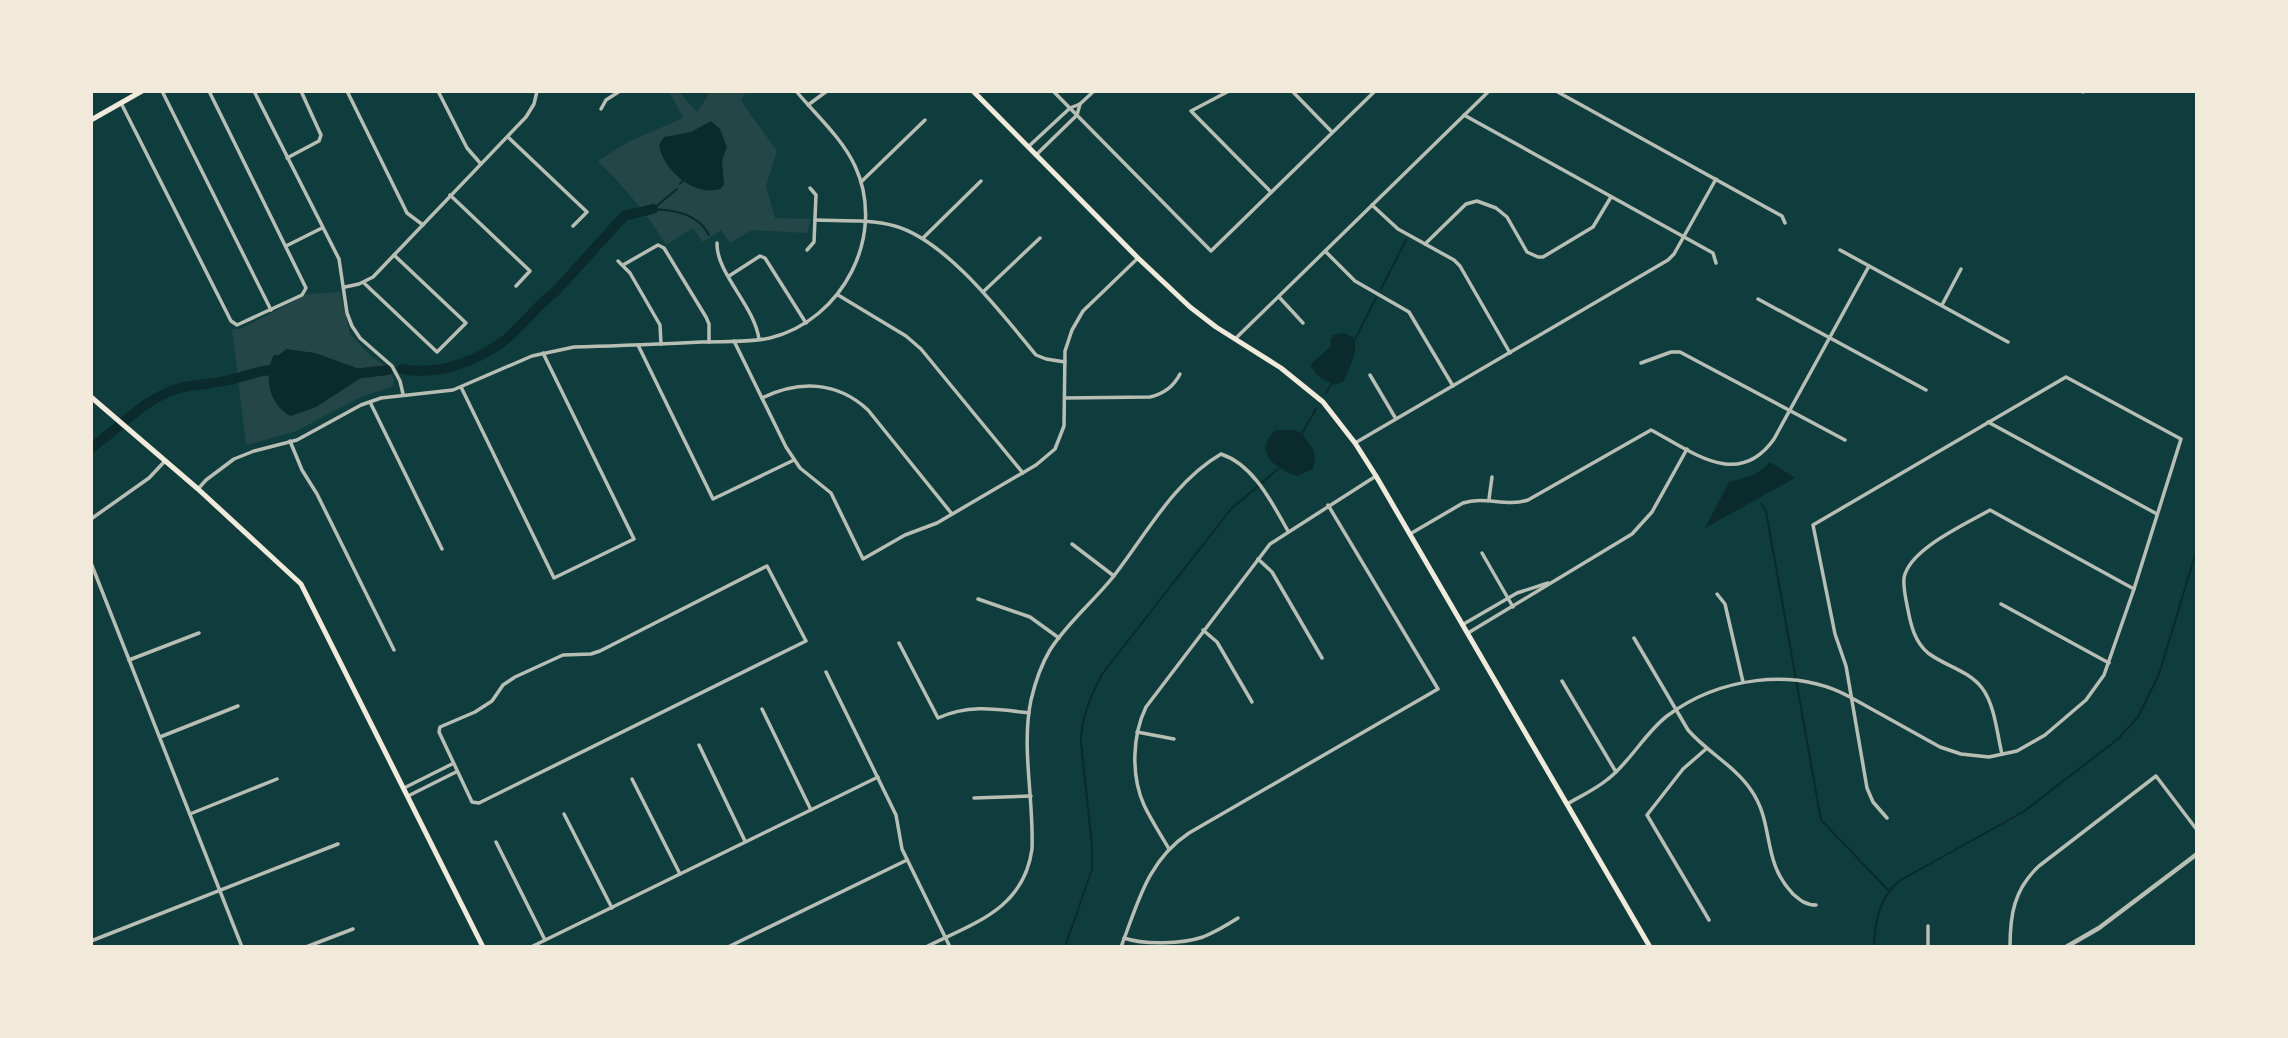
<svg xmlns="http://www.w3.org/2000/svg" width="2288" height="1038" viewBox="0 0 2288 1038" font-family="Karla,sans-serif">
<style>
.green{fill:#244646}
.water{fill:#0a2a2b}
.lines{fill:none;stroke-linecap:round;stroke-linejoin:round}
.stream{stroke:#0a2a2b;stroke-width:2}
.river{stroke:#0a2a2b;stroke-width:10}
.minor{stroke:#b8beb3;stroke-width:3.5}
.tertiary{stroke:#b8beb3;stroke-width:4.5}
.secondary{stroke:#f1e9da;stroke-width:5}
</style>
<rect width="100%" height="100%" fill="#0f3d3e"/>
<g class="green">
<path d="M669,91H678L697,112L711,91H746L741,101L777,151L766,186L775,218L811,219L807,233L752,230L730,243L721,230L703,242L693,228L666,245C647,213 624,187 598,161L628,142L683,118Z"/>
<path d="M340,292L350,334L372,357L386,366L394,379L393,386L361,397L296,431L246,445L232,329H241L307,294Z"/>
</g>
<g class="water">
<path d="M711,121L720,129L727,147L722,160L724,185L720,189C694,197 663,170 659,145L664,137L691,132Z"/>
<path d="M1344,333L1354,338C1359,352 1349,368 1344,381L1335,385L1319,377L1310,365L1331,346L1330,340L1333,335Z"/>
<path d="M286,349L315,353L365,371L367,374L316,407L291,416C269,406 263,375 274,355H279Z"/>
<path d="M1276,430H1295L1302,434L1313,449L1315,456L1313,469L1298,476C1276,470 1251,451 1276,430Z"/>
<path d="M1770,462L1795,478L1705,528L1729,482C1746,478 1758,475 1770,462Z"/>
</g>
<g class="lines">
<g class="stream">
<path d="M680,184L683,180"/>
<path d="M653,209C676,210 698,214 709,235"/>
<path d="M653,209L677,189"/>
<path d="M1381,289L1406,240"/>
<path d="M1354,341L1376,298"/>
<path d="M1326,393L1332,383"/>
<path d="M1301,435L1316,409"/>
<path d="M1761,504L1766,511L1821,820L1888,890"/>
<path d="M1065,947L1092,869V846L1081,742C1081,717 1091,696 1102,674L1231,509L1278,469"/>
<path d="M1874,947C1875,921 1879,899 1899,881L2023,812L2118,739L2138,717L2159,674L2197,549"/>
</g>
<g class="river">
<path d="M402,369C438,376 476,362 505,340C523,325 537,305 556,291L624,216L653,209"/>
<path d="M353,374L388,370"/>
<path d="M91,448C120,428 144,398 180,388C196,384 213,384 229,380C250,376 257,369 281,370"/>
</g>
<g class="minor">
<path d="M162,91L271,310"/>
<path d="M254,91L339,259L347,313L352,326L360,338L392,366L400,381L403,394"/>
<path d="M347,91L407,213L423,225"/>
<path d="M438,91L467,148L481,164"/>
<path d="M1053,91L1211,251L1375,91"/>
<path d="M1229,91L1191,111L1271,192"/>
<path d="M1292,91L1332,132"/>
<path d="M1556,91L1782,216L1785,223"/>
<path d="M2083,91V92"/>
<path d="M121,103L231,321L237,325L302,295L306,288L209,91"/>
<path d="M808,105L827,91"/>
<path d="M601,109L606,100L620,91"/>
<path d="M1464,115L1713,253L1716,263"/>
<path d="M508,137L587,212L573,226"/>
<path d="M1028,147L1070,108L1080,104L1094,91"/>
<path d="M1036,155L1077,115L1080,104"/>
<path d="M287,158L319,141L321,135L301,91"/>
<path d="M861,182L925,120"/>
<path d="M450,195L530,271L516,286"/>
<path d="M1372,205L1398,229L1454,260L1460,266L1510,353"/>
<path d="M815,220C841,221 870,219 895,226C947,241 1002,314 1036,355L1046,359L1065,362"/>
<path d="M923,238L981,181"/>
<path d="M717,243C716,273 754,305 759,339"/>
<path d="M1425,244L1466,204L1477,201L1496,208L1507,217L1527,252L1538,257H1543L1593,227L1611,197"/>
<path d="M286,246L322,228"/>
<path d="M807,250L814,242L816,195L810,188"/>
<path d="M1840,250L2008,342"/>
<path d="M1325,251L1355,281L1409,312L1453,386"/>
<path d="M618,261L630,273L660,325L661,344"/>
<path d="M623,265L658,245L664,248L706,317L709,324V342"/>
<path d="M729,276L760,256L765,258L806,323"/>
<path d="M364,283L437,352L466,323L394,255"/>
<path d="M345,287L359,284L373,277L526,117L534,104L537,91"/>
<path d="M984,291L1040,238"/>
<path d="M838,295L906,336L921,349L1023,473"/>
<path d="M1279,297L1303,323"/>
<path d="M1758,299L1926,390"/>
<path d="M1942,305L1961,269"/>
<path d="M1235,339L1489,91"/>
<path d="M734,341L786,447L800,468L831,493L863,559L905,535L937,523L1036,465L1055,449L1064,426L1065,351L1072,330L1083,311L1138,258"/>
<path d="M638,345L713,499L794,460"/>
<path d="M1641,363L1671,352H1680L1845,440"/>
<path d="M1370,375L1396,419"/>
<path d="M461,387L554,578L634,539L543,353"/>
<path d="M762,398C799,380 837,381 868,410L952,514"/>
<path d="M1065,398L1150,397C1163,394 1174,386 1180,374"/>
<path d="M370,402L442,549"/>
<path d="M1988,422L2157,514"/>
<path d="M290,441L302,470L317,494L394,650"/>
<path d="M1355,443L1668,260L1674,254L1716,179"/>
<path d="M198,489L206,480L234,459L254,451L297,440L361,405L381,398L453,390L532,356L574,347C617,346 659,344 702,342C724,341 748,343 770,338C843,320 887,235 855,166C842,138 816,115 796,91"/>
<path d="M1489,499L1492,477"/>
<path d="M91,519L149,478L165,461"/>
<path d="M1410,534L1463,503C1485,496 1506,507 1528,500L1651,430C1693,452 1738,490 1774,439L1869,266"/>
<path d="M1072,544L1114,576"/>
<path d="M1482,553L1513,607"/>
<path d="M1258,559L1272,572L1322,658"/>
<path d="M91,563L242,947"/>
<path d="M767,566L806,641L479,803L472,802L439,732L440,727L475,712L492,701L503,685L515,677L563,655L591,654L600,651Z"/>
<path d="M1717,594L1725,604L1743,682"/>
<path d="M978,599L1030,617L1059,638"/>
<path d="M2001,604L2109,663"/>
<path d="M1462,625L1517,593L1548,583"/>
<path d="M1203,630L1217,642L1252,702"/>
<path d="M1468,633L1632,534L1652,512L1687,449"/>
<path d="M1634,638L1688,730C1707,752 1735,766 1751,790C1775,824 1761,861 1793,894C1801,901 1806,905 1816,905"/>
<path d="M899,643L938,718C969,704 996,709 1029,713"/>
<path d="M129,660L199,633"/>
<path d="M826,672L896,815L902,849L950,947"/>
<path d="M1562,681L1616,772"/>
<path d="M762,709L811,810"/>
<path d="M1137,732L1174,739"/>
<path d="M160,737L238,706"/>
<path d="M699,745L745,841"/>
<path d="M1706,749L1683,769L1647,815L1709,920"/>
<path d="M2002,754C1997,734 1995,705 1982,688C1968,670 1945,666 1928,653C1915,642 1911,626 1908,610C1906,600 1903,588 1904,578C1909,549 1966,524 1990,510L2134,589"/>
<path d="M632,779L680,874"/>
<path d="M404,788L452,764"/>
<path d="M408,796L456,772"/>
<path d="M974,798L1031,796"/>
<path d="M1567,804C1581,796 1596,789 1608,779C1631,761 1644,734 1667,716C1718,678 1793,666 1850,697L1940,747L1961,754L1989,757L2017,751L2045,735L2086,700L2104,675L2134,589L2181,439L2066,377L1813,525L1835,634L1846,666L1867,788L1873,802L1887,818"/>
<path d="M190,814L277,779"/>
<path d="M564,814L612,908"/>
<path d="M496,842L545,940"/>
<path d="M1169,849C1161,835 1151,820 1144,805C1131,776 1132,736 1146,707L1270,544L1376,476"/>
<path d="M1124,938C1144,945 1182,944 1203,937C1215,932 1227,925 1238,918"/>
<path d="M91,941L338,844"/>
<path d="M306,947L353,929"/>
<path d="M531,947L878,777"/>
<path d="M728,947L907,860"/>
<path d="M926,947C974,923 1024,909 1032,849C1034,799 1021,748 1031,700C1035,683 1041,665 1050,650C1067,623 1093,602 1113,577C1146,535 1173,482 1221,454C1254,465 1272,503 1288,531"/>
<path d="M1121,947C1138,903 1147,861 1189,833L1438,689L1328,505"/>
<path d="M1928,947V926"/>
<path d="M2010,947C2010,915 2014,889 2039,866L2156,776L2197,830"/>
</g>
<path class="tertiary" d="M2066,947L2099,928L2197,854"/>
<g class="secondary">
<path d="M973,91L1138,258L1190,307L1216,327L1281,368L1323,402L1355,443L1376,476L1650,947"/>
<path d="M91,120L142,91"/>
<path d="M91,397L198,489L301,584L483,947"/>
</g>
</g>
<rect width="2288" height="1038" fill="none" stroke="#f1e9da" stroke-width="186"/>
</svg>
